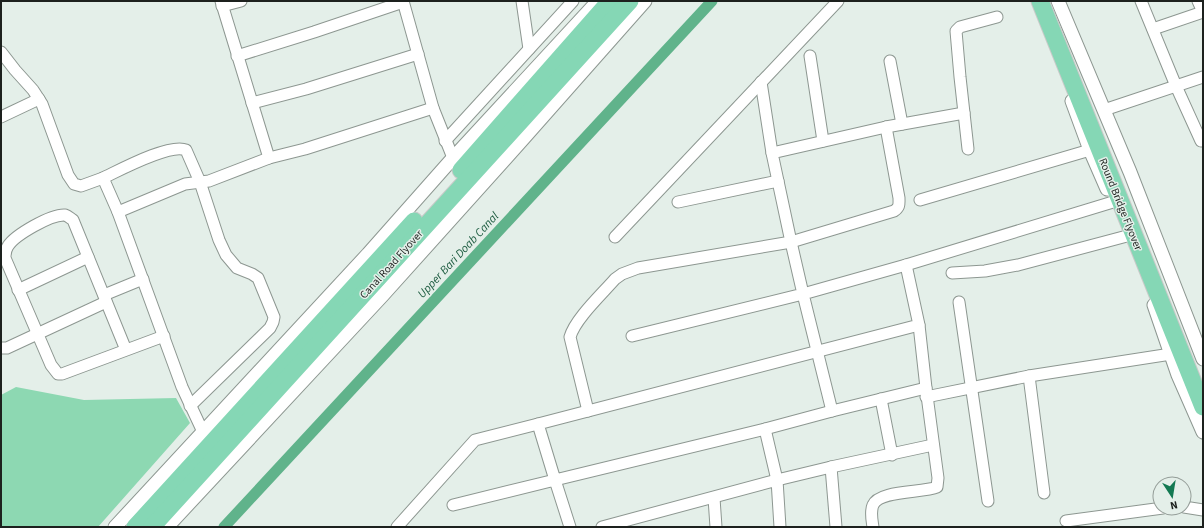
<svg xmlns="http://www.w3.org/2000/svg" width="1204" height="528" viewBox="0 0 1204 528" font-family="'Source Sans 3',sans-serif">
<style>
.green{fill:#8dd8b2}
.lines{fill:none;stroke-linecap:round;stroke-linejoin:round}
.canal{stroke:#60b38b;stroke-width:11}
.minor-casing{stroke:#8d9791;stroke-width:13}
.tertiary-casing{stroke:#8d9791;stroke-width:15}
.primary-casing{stroke:#c9cac9;stroke-width:19}
.minor{stroke:#fff;stroke-width:11}
.tertiary{stroke:#fff;stroke-width:13}
.primary{stroke:#85d7b5;stroke-width:17}
.labels{text-anchor:middle;stroke-width:3;stroke-linejoin:round;paint-order:stroke}
.street-label{font-size:11px;fill:#1d211e;stroke:#e4efe9}
.water-label{font-size:12px;font-style:italic;fill:#1e5d41;stroke:#e4efe9}
</style>
<rect width="100%" height="100%" fill="#e4efe9"/>
<path class="green" d="M16,387L84,400L176,398L190,423L98,527H1V395Z"/>
<g class="lines">
<path class="canal" d="M224,527L712,1"/>
<defs>
<g id="minor">
<path d="M221,1L269,158L305,149L433,108"/>
<path d="M403,1L433,108L453,158"/>
<path d="M522,1L529,49"/>
<path d="M1141,1L1176,86L1201,141"/>
<path d="M222,6L241,1"/>
<path d="M1153,29L1203,12L1198,1"/>
<path d="M1,52L15,70L33,90L42,104L68,175L74,184L81,186L103,178"/>
<path d="M237,56L314,32L403,2"/>
<path d="M810,56L823,141"/>
<path d="M890,61L902,124"/>
<path d="M761,82L772,153"/>
<path d="M252,103L306,89L418,54"/>
<path d="M1104,110L1203,77"/>
<path d="M1,117L39,99"/>
<path d="M445,141L573,1"/>
<path d="M968,149L960,77L956,31L960,27L997,17"/>
<path d="M920,200L1090,150"/>
<path d="M678,202L778,181"/>
<path d="M118,212L103,178C120,170 170,143 186,150L200,182L219,240L226,255L237,268L252,274L258,278L274,317L273,322L270,328L190,406"/>
<path d="M615,237L838,1"/>
<path d="M952,273L985,271L1018,265L1127,236"/>
<path d="M18,290L88,257"/>
<path d="M104,295L143,279"/>
<path d="M959,302L988,501"/>
<path d="M919,325L926,388"/>
<path d="M632,336L803,294L791,242L772,153L886,127L964,113"/>
<path d="M1,348H7L106,302"/>
<path d="M126,350L73,220C70,218 68,216 65,215C51,214 15,235 8,246C5,250 5,254 5,258L51,365L58,374H62L164,336"/>
<path d="M1029,376L1044,493"/>
<path d="M926,397L1029,376L1171,354"/>
<path d="M881,399L892,455"/>
<path d="M588,411L570,337C575,319 602,294 615,279L622,274L638,268L791,242L894,211C900,207 899,204 899,198L886,127"/>
<path d="M832,411L765,429L555,480L538,424L919,325L906,265"/>
<path d="M765,429L777,480L831,467L933,445"/>
<path d="M203,432L182,387L118,212L185,184L209,181L269,158"/>
<path d="M831,467L836,527"/>
<path d="M714,498L716,527"/>
<path d="M453,505L555,480L570,527"/>
<path d="M1184,507L1203,510"/>
<path d="M1066,521L1163,508"/>
<path d="M397,527L475,440L538,424"/>
<path d="M602,527L777,480L780,527"/>
<path d="M873,527C872,520 870,512 873,505C879,490 923,493 937,487L938,478L926,388L832,411L803,294L906,265L1113,202"/>
</g>
<g id="tertiary">
<path d="M1058,1L1130,172L1203,359"/>
<path d="M1072,101L1090,150L1107,189"/>
<path d="M1154,305L1178,375L1203,432"/>
<path d="M115,527L368,254L453,158L598,1"/>
<path d="M167,527L382,296L523,139L645,1"/>
</g>
<g id="primary">
<path d="M1040,1L1203,407"/>
<path d="M461,170L610,1"/>
<path d="M135,527L414,221"/>
<path d="M152,527L630,1"/>
</g>
</defs>
<use href="#minor" class="minor-casing"/>
<use href="#tertiary" class="tertiary-casing"/>
<use href="#primary" class="primary-casing"/>
<use href="#minor" class="minor"/>
<use href="#tertiary" class="tertiary"/>
<use href="#primary" class="primary"/>
</g>
<g class="labels">
<g class="street-label">
<text transform="translate(1121 204) rotate(68)" y="4">Round Bridge Flyover</text>
<text transform="translate(391 264) rotate(-48)" y="4">Canal Road Flyover</text>
</g>
<g class="water-label">
<text transform="translate(458 255) rotate(-47)" y="4">Upper Bari Doab Canal</text>
</g>
</g>
<rect width="1204" height="528" fill="none" stroke="#1d211e" stroke-width="4"/>
<g transform="translate(1172 496) rotate(168)"><circle r="19" fill="#e4efe9" stroke="#949d98"/>
<path d="M0-3L7 15L0 10L-7 15Z" fill="#137952"/>
<text y="-6" font-size="11" font-weight="bold" text-anchor="middle" fill="#1d211e">N</text>
</g>
</svg>
